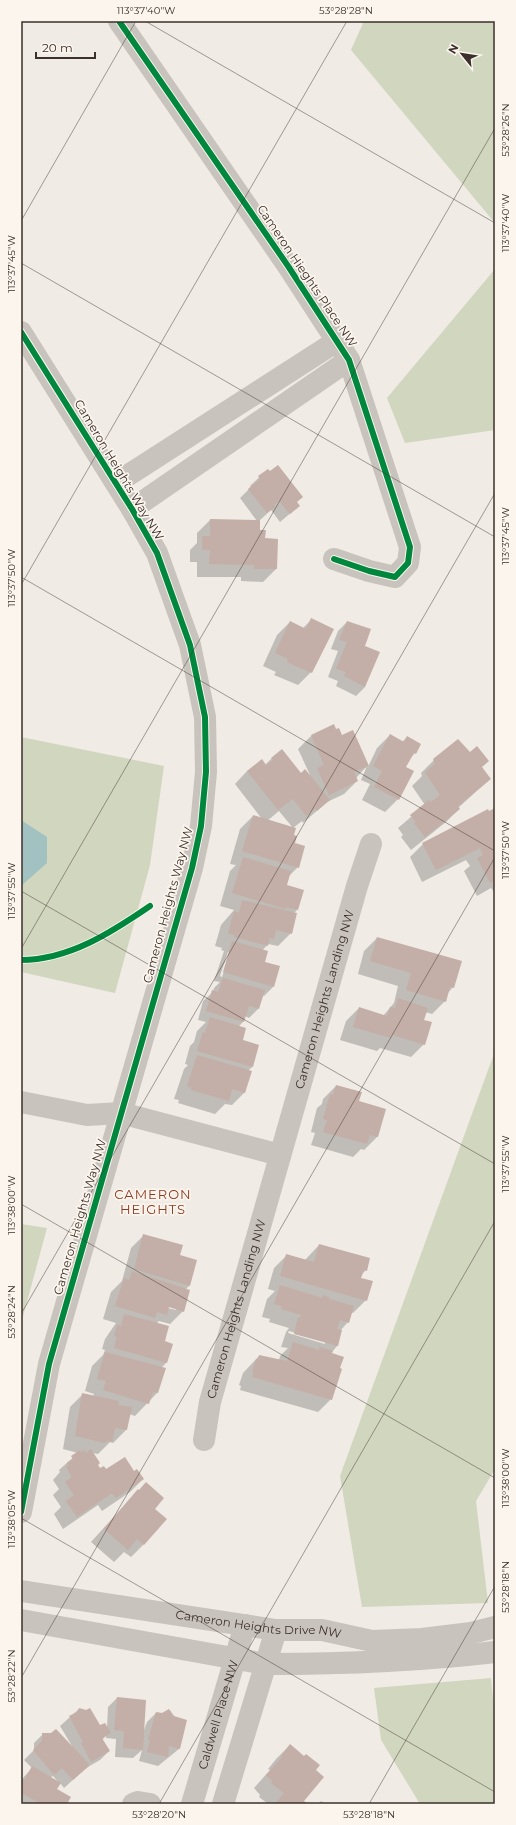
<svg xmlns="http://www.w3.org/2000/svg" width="516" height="1825" viewBox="0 0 516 1825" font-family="Montserrat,sans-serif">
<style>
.green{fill:#d1d6bf}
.water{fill:#a1c2c1}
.shadow{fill:#0003;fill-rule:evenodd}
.building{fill:#c3afa7}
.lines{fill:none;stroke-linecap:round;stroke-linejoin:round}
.minor{stroke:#c9c3be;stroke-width:22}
.cycleway-casing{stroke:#fbf5ee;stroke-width:8}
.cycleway{stroke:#00873e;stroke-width:6}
.ticks{fill:none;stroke:#3b302b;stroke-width:1;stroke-opacity:0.45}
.labels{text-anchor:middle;stroke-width:3.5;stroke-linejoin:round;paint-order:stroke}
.street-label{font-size:12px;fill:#3b302b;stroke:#fbf5ee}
.neighbourhood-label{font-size:13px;letter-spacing:1px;fill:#8c3b22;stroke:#fbf5ee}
.neatline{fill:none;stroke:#3b302b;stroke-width:1.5}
.ticks-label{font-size:10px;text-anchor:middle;fill:#3b302b}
</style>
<rect width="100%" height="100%" fill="#f0ebe5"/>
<g class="green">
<path d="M364,21H495V223L351,50Z"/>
<path d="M495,269V430L405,443L387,398Z"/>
<path d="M21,737L164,766L150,865L115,993L21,972Z"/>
<path d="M495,1051V1469L476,1501L488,1603L362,1607L340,1476Z"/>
<path d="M21,1224L47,1228L21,1324Z"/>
<path d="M491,1678L495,1720V1804H420L381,1740L374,1688Z"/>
</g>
<path class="water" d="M21,820L47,837V863L21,886Z"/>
<g class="shadow">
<path d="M267,470L299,506L280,522L271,510L259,521V531L264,539L276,569L263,582L241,581V577H197V562H190V550L197,543V533L210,520L257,521L240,498L251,487L250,486Z"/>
<path d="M312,619L311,672L298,685L274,675L276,672L263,666L277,635L290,622L303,628Z"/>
<path d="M347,622L363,646L365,687L356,696L336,686L338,681L328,677L338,651L331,649L338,631Z"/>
<path d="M336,731L368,767L377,748L390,735L402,742L407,737L415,753L409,759L405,768L398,799L385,812L362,800L370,784L361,780L367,766L356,778L357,781L344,794L327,802L303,823L302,821L293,828L279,811L267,821L293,835L298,867L289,876L286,886L297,910L294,913L291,933L278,946L268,944L262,951L264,962L273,987L264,996L262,995L258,1009L249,1018L245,1016L243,1022L238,1027L241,1040L258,1045L252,1067L248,1071L245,1092L232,1105L225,1104L215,1114L178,1103L179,1100L174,1099L184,1069L188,1065L185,1064L190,1046L194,1042L197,1031L206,1022L198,1020L203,1001L213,992L214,988L220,982L214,981L224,951L221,950L222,948L215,946L221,925L234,910L220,906L230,871L236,865L230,864L240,829L253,816L262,819L235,784L247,771L265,765L272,758L301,774L310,775L298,749L311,736ZM228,952H230L222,977L220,976Z"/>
<path d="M470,753L490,779L458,808L459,809L446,822L411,850L401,837L403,835L398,828L425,805L412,786L422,776L421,773L434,760Z"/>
<path d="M495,809V893L491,888L477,896L464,871L470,866L466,860L422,882L410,857L423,844Z"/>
<path d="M377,938L453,987L447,994L445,1001L432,1014L425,1012L422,1021L424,1044L411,1057L380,1048L377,1051L340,1040L346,1021L359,1008L383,1016L394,1003L398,986L358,974L364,951Z"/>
<path d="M336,1086L358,1102L385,1110L377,1137L364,1150L361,1149L353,1157L311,1145L315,1133L311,1132L317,1108L322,1104L323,1099Z"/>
<path d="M144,1235L179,1256L196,1261L189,1286L185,1290L183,1311L170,1324L159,1321L156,1324L163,1342L172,1344L166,1363L161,1368L164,1369L157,1393L135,1416L129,1414L126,1430L113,1443L110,1442L98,1454L93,1453L100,1470L133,1472L143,1479L130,1492L102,1511L98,1505L63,1529L54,1514L61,1507L53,1495L59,1489L53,1480L60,1472L59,1470L78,1453L63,1449L70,1407L83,1394L93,1397L94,1394L85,1391L92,1366L103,1355L105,1350L102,1349L105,1339L116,1323L103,1319L111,1292L122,1281L131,1248ZM165,1305L176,1308V1310L164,1307Z"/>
<path d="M319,1245L366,1270L361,1275L360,1279L366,1300L353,1313L351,1312L348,1322L340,1331H341L337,1346L332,1352L331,1399L318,1412L240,1390L241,1386L239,1385L243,1373L259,1356L279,1360L280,1356L288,1348L281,1347L286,1332L289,1328L269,1322L270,1319L262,1317L267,1299L275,1291L268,1289L274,1268L287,1255L305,1260ZM289,1331L325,1342V1344L288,1333Z"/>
<path d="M138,1490L153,1509L144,1544L131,1557L124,1552L114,1562L91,1542Z"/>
<path d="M117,1698L143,1733L147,1722L156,1713L186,1721L179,1749L158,1766L139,1761L142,1750L133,1758L115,1757L116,1739L106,1738V1736L102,1740L109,1751L100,1760L86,1768L64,1788L60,1783L56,1790L66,1804H21V1780L32,1768L24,1760L34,1750V1743L43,1734L72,1746L60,1726L79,1709L100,1726L107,1728L108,1707ZM53,1776L59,1783L50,1778Z"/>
<path d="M290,1745L315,1770L303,1802L306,1804H268L259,1797L260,1795L254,1788L270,1770L268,1769L277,1758Z"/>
<path d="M321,1801L325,1804H318Z"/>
</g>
<g class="building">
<path d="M278,465L303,497L297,502L300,506L290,514L279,501L274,505L275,507L267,513L248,489L260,479L258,476L268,469L270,471Z"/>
<path d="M210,519L260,520V530H266L265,538L278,539L277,569H254V565L209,564L210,550H202V536H210Z"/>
<path d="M311,618L334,629L312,673L287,662L288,659L275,653L290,621L306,629Z"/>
<path d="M347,621L371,629L365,646L380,652L365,687L344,676L346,672L336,669L347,642L339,640Z"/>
<path d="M334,724L336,729L339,728L342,735L353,730L369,766L354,772L358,781L329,795L317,768L324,765L311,735Z"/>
<path d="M390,734L404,742L407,736L421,744L416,754L414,753L406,767L414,771L399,800L374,787L382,771L373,766Z"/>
<path d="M458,739L470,752L477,746L489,761L482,767L491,779L458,806L460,809L425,837L414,823L416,822L410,815L429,800L431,802L440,795L425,772L435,764L433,759Z"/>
<path d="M282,749L301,773L305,769L330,800L317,811L315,809L306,816L293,799L278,810L247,771L262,759L266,765L273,760L271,758Z"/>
<path d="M495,808V881L490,883L477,858L483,855L480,848L436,870L422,843L488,809L489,811Z"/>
<path d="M253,815L296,828L294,835L297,836L295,843L305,846L299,868L242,851Z"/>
<path d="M243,857L291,871L287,885L304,890L298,910L286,907V909L232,893Z"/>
<path d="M242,900L297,913L292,934L276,930L274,939L270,938L268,946L234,937V935L228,933L234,911L239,913Z"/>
<path d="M377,937L462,961L454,988L450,987L446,1002L406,990L411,973L370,961Z"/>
<path d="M232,941L268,951L265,962L280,966L274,987L223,972Z"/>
<path d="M223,978L265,990L259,1009L249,1006L244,1022L206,1011L212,990L218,992Z"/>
<path d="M398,998L428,1008L424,1020L432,1022L425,1045L392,1035L391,1038L353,1027L359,1007L387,1016L390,1007L395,1008Z"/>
<path d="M210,1017L246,1028L243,1040L259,1045L253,1067L197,1051L203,1032L205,1033Z"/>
<path d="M197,1055L252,1071L245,1093L232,1089L229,1101L191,1090V1088L187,1086Z"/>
<path d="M336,1085L362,1092L359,1101L386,1109L378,1137L370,1135L367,1144L323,1132L327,1120L323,1119L330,1094L333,1095Z"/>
<path d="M143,1234L183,1245L180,1255L197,1260L190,1286L134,1269Z"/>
<path d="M319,1244L370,1258L367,1271L364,1270L361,1278L373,1281L367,1301L280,1276L286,1254L314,1262Z"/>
<path d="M132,1271L190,1290L184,1312L169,1307L167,1315L157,1312L155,1318L115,1306L124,1278L129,1280Z"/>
<path d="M280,1285L322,1298L323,1295L329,1297V1299L354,1306L349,1323L340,1320L337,1329L342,1330L338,1346L294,1334L298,1317L300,1318L301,1315L281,1309L282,1306L274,1304Z"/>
<path d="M124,1314L169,1326L165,1341L173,1344L167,1363L114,1348L117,1337L114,1336L117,1325L121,1326Z"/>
<path d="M293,1342L319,1350V1347L333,1351L332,1353L344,1357L340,1368L342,1369L332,1400L252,1377L254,1373L252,1372L256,1359H258L259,1355L287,1361Z"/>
<path d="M105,1352L166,1368L158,1393L153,1392L149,1404L103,1390L106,1381L97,1379Z"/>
<path d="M82,1393L119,1401L118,1405L132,1407L127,1430L115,1428L112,1442L106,1441L105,1443L75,1436Z"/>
<path d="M91,1449L100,1463L98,1465L100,1468L104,1466L106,1469L125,1457L134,1471L137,1469L144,1479L116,1498L112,1493L77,1517L66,1501L74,1495L65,1482L72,1477L66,1467L68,1465L67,1463L73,1459L71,1456L80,1450L81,1452L84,1450L86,1453Z"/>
<path d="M146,1482L164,1498L155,1509L167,1519L144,1545L137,1539L128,1550L104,1529L138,1489L139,1490Z"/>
<path d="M117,1697L146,1700L143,1750L123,1748L124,1731L114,1730Z"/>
<path d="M79,1708L86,1710L90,1708L100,1725L105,1723L111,1733L102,1738L110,1751L91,1762L81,1743L83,1742L69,1716L77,1712Z"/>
<path d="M169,1709L174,1716L187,1720L180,1749L169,1746L168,1757L147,1752L150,1741L148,1740L156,1712L162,1713Z"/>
<path d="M56,1729L89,1764V1766L73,1780L62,1768L54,1775L33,1750L42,1741V1733H51Z"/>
<path d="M290,1744L304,1756L306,1754L320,1765L316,1770L324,1777L304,1801L308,1804H275L284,1793L271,1783L273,1782L266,1775L282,1757L281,1756Z"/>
<path d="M32,1766L61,1783L57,1789L71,1797L67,1804H41L21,1793V1780L25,1779Z"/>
</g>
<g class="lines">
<g class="minor">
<path d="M119,21L288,266L349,360L410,547L408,563L395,577L369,571L334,559"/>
<path d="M21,332L132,509L157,553L190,645L205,717L206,772L201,826L192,868L49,1364L21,1512"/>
<path d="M116,483L337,341"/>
<path d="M132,509L349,360"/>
<path d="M21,1102L87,1115L121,1113L280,1155"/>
<path id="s1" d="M204,1440L210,1402L357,886L371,844"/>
<path id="s2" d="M21,1591L276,1630H322L372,1641L422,1639L471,1633L495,1627"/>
<path d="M21,1620L266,1664C342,1664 419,1661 495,1652"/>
<path d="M133,1804L138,1802L150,1804"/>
<path id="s3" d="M192,1804L245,1625"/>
<path d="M223,1804L276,1630"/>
</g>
<defs>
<g id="cycleway">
<path d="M119,21L288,266L349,360L410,547L408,563L395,577L369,571L334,559"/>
<path d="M21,332L132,509L157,553L190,645L205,717L206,772L201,826L192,868L49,1364L21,1512"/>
<path d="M21,960C69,960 112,932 150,906"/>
</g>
</defs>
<use href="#cycleway" class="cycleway-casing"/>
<use href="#cycleway" class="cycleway"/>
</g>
<path class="ticks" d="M145,21L495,223M21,221L136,21M21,263L495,537M21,577L495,851M21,585L347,21M21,891L495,1164M21,949L495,128M21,1204L495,1478M21,1314L495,493M21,1518L495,1792M21,1678L495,857M159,1804L495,1221M369,1804L495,1586"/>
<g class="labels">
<g class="street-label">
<text transform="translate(307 276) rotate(56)" y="4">Cameron Hieghts Place NW</text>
<text transform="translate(119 470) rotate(59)" y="4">Cameron Heights Way NW</text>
<text transform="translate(168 905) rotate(-75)" y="4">Cameron Heights Way NW</text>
<text dy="4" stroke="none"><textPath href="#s1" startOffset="457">Cameron Heights Landing NW</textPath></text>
<text transform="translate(80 1217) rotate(-74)" y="4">Cameron Heights Way NW</text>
<text dy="4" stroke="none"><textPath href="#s1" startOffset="135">Cameron Heights Landing NW</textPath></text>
<text dy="4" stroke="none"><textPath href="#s2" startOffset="240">Cameron Heights Drive NW</textPath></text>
<text dy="4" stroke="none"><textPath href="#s3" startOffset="93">Caldwell Place NW</textPath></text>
</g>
<g class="neighbourhood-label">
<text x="153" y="1199">CAMERON<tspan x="153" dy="15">HEIGHTS</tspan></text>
</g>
</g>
<rect width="516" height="1825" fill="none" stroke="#fbf5ee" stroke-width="44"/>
<g transform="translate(462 54) rotate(300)" stroke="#fbf5ee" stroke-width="3" paint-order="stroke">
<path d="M0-3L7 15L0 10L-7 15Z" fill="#3b302b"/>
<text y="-6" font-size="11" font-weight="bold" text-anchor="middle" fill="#3b302b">N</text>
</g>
<path d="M36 52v6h59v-6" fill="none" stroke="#3b302b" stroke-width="2"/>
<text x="42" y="52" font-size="12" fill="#3b302b" stroke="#fbf5ee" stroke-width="3" paint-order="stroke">20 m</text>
<rect x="22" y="22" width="472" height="1781" class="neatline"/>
<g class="ticks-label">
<text x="146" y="14">113°37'40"W</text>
<text x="346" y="14">53°28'28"N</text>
<text transform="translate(505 130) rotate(-90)" y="4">53°28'26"N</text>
<text transform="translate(505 223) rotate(-90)" y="4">113°37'40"W</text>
<text transform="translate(11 264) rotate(-90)" y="4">113°37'45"W</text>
<text transform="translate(505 536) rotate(-90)" y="4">113°37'45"W</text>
<text transform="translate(11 578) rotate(-90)" y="4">113°37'50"W</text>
<text transform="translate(505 850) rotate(-90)" y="4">113°37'50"W</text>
<text transform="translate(11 891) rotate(-90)" y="4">113°37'55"W</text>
<text transform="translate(505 1164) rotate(-90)" y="4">113°37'55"W</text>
<text transform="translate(11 1205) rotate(-90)" y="4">113°38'00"W</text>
<text transform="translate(11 1312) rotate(-90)" y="4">53°28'24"N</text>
<text transform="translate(505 1478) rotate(-90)" y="4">113°38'00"W</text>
<text transform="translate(11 1519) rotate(-90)" y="4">113°38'05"W</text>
<text transform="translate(505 1587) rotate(-90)" y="4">53°28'18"N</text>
<text transform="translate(11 1676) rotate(-90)" y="4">53°28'22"N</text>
<text x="159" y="1818">53°28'20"N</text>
<text x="369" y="1818">53°28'18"N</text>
</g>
</svg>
